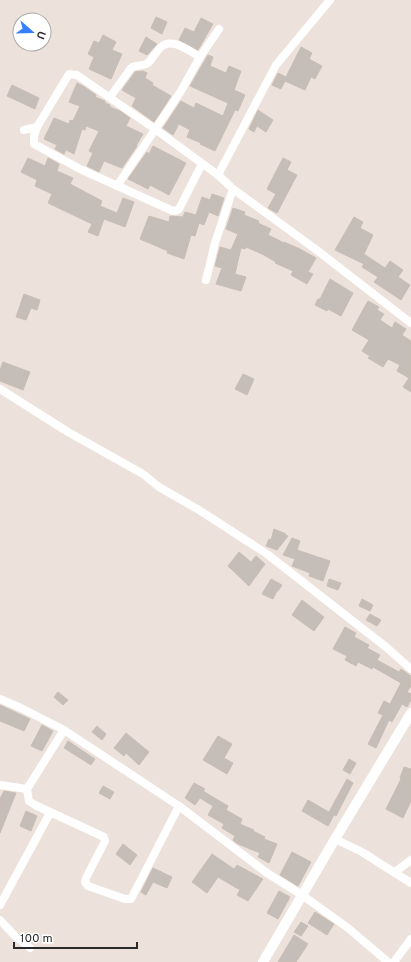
<svg xmlns="http://www.w3.org/2000/svg" width="411" height="962" viewBox="0 0 411 962" font-family="Overpass,sans-serif">
<style>
.building{fill:#c5bdb7;stroke:#c9beb4}
.lines{fill:none;stroke-linecap:round;stroke-linejoin:round}
.minor{stroke:#fff;stroke-width:8}
.tertiary{stroke:#fff;stroke-width:10}
</style>
<rect width="100%" height="100%" fill="#ede2db"/>
<g class="building">
<path d="M156,17L167,22L162,34L151,28Z"/>
<path d="M201,18L213,24L198,50L179,40L185,28L194,32Z"/>
<path d="M103,35L116,42L112,50L122,54L111,79L89,69L94,57L88,54L94,41L99,43Z"/>
<path d="M146,37L157,44L147,55L139,51Z"/>
<path d="M301,47L312,53L309,59L322,66L315,79L311,77L305,90L285,81L281,89L272,85L278,73L286,77Z"/>
<path d="M208,55L213,57L210,66L226,73L229,66L241,71L234,90L245,95L238,111L235,110L215,151L200,144L201,143L187,137L190,130L179,124L173,135L163,128L181,101L194,108L196,103L223,116L228,103L190,86Z"/>
<path d="M143,71L147,73L145,78L153,83L152,85L171,96L154,122L132,106L136,98L122,90L135,72Z"/>
<path d="M77,83L83,86L96,95L95,97L105,101V103L110,105V107L120,111L130,118L126,126L143,134L136,146H137L122,168L104,161L99,172L87,166L93,153L89,151L99,131L86,126L85,130L82,129L74,154L66,150L64,154L55,149L57,145L44,139L54,118L69,124L70,120L73,121L80,106L69,102Z"/>
<path d="M12,85L39,98L35,109L7,96Z"/>
<path d="M258,110L273,120L266,132L257,126L254,132L249,129Z"/>
<path d="M153,146L186,163L169,195L150,185L148,189L128,179L147,152L149,154Z"/>
<path d="M28,158L45,166L48,158L59,164L57,171L73,178L70,184L102,201L100,206L117,213L123,198L134,202L125,227L104,219L98,236L88,232L92,224L48,203L52,194L35,186L37,180L21,172Z"/>
<path d="M283,158L291,162L287,170L297,175L277,213L268,208L276,194L267,189Z"/>
<path d="M212,194L224,198L218,216L209,212L204,225L199,223L195,236L191,235L184,259L167,253L168,251L140,239L149,216L169,222L170,216L183,217L185,212L196,215L202,197L210,200Z"/>
<path d="M233,208L245,212L244,215L259,221L258,223L271,229L268,235L284,243V242L300,249L316,258L308,272L313,274L307,284L291,275L293,271L275,263L276,262L262,254L246,247L245,249L241,248L235,274L246,277L241,291L216,284L222,268L215,266L220,247L231,250L238,234L226,229Z"/>
<path d="M354,217L363,222L360,228L373,235L364,254L385,268L390,261L403,270L398,277L410,285L401,300L374,282L378,277L362,267L364,264L335,250Z"/>
<path d="M330,279L353,293L341,316L328,309L327,311L315,305L318,299H320Z"/>
<path d="M24,294L40,300L37,310L31,308L26,320L16,317Z"/>
<path d="M368,301L379,307L377,310L384,314L380,320L392,328L395,322L406,329L402,335L411,341V392L403,387L409,378L397,371L400,365L388,359L383,367L368,358L370,356L362,351L369,340L352,330Z"/>
<path d="M3,362L30,372L23,390L0,381V370Z"/>
<path d="M243,374L254,379L247,395L235,389Z"/>
<path d="M274,529L286,534L285,535L288,536L277,550L266,546L269,539L271,540Z"/>
<path d="M292,538L300,541L297,550L330,561L323,581L309,576L310,573L292,566L295,559L283,555Z"/>
<path d="M239,552L251,562L256,556L265,564L249,586L228,566Z"/>
<path d="M271,579L282,585L278,591H277L273,599L262,594Z"/>
<path d="M329,579L341,583L338,590L327,586Z"/>
<path d="M362,599L373,605L370,611L359,606Z"/>
<path d="M302,600L324,617L314,631L292,615Z"/>
<path d="M370,614L381,620L377,626L366,620Z"/>
<path d="M345,627L356,633L354,637L369,645L367,648L380,655L377,660L399,672L401,669L411,676V686L407,692L411,694V700L407,707L402,704L392,722L389,720L376,748L368,744L383,715L378,713L384,701L390,704L401,683L373,667L372,669L358,662L356,666L345,660L347,656L333,649Z"/>
<path d="M58,692L68,700L63,705L54,697Z"/>
<path d="M0,705L30,719L24,731L0,721Z"/>
<path d="M42,725L53,731L42,751L31,746Z"/>
<path d="M97,726L106,734L102,740L92,732Z"/>
<path d="M126,733L149,752L139,765L126,753L124,756L114,748Z"/>
<path d="M218,736L232,744L224,758L233,763L227,774L203,760Z"/>
<path d="M68,741L95,759L91,765L64,748Z"/>
<path d="M349,759L356,763L350,774L343,770Z"/>
<path d="M404,767L411,769V801L403,818L386,809L401,779L400,778Z"/>
<path d="M347,779L353,783L336,816L329,812Z"/>
<path d="M194,783L205,789L203,791L228,806L226,810L242,819L240,824L254,830L253,831L265,837L264,839L277,844L269,863L258,857L260,853L238,844L233,840L235,836L222,828L224,824L208,815L213,806L200,798L195,805L185,798Z"/>
<path d="M103,786L114,792L110,799L99,793Z"/>
<path d="M4,791L16,793L0,833V799Z"/>
<path d="M308,800L334,815L328,826L302,811Z"/>
<path d="M26,811L37,816L31,831L20,826Z"/>
<path d="M123,844L137,855L130,865L116,854Z"/>
<path d="M292,852L311,862L298,886L280,875Z"/>
<path d="M212,854L234,869L237,865L263,879L248,901L237,895L240,890L218,877L207,893L192,882Z"/>
<path d="M153,868L172,877L167,888L153,882L146,895L141,892Z"/>
<path d="M279,891L290,897L278,919L267,913Z"/>
<path d="M315,912L334,924L327,935L308,923Z"/>
<path d="M301,922L308,926L301,936L294,932Z"/>
<path d="M294,935L308,944L296,962H278Z"/>
</g>
<g class="lines">
<g class="minor">
<path d="M110,97L131,68C136,64 143,67 148,63C153,58 156,52 160,48C171,36 189,51 200,57"/>
<path d="M37,127L34,136V144L80,169L173,211L178,210L180,207L202,164"/>
<path d="M24,130L37,127L69,74L77,75L155,129L218,175L233,189L318,251L411,323"/>
<path d="M218,175L276,65L330,0"/>
<path d="M117,186L181,91L200,57L219,29"/>
<path d="M206,280L215,243L233,189"/>
<path d="M0,389L68,432L143,474L159,487L199,510L267,554L386,647L411,669"/>
<path d="M0,699L21,708L64,730L179,806L267,873L302,895L348,928L388,962"/>
<path d="M64,730L27,789L29,801L35,805L104,837L105,841L86,878L85,882L88,886L125,899H131L179,806"/>
<path d="M0,785L27,789"/>
<path d="M335,839L362,852L411,883"/>
<path d="M395,872L411,860"/>
<path d="M0,905L50,813"/>
<path d="M0,920L15,936L30,948"/>
<path d="M394,962L411,939"/>
</g>
<path class="tertiary" d="M263,962L335,839L411,713"/>
</g>
<g transform="translate(32 32) rotate(110)"><circle r="19" fill="#ffffff" stroke="#aaaaaa"/>
<path d="M0-3L7 15L0 10L-7 15Z" fill="#3680ff"/>
<text y="-6" font-size="11" font-weight="bold" text-anchor="middle" fill="#2a2a2a">U</text>
</g>
<path d="M14 942v6h123v-6" fill="none" stroke="#2a2a2a" stroke-width="2"/>
<text x="20" y="942" font-size="12" fill="#2a2a2a" stroke="#ffffff" stroke-width="3" paint-order="stroke">100 m</text>
</svg>
